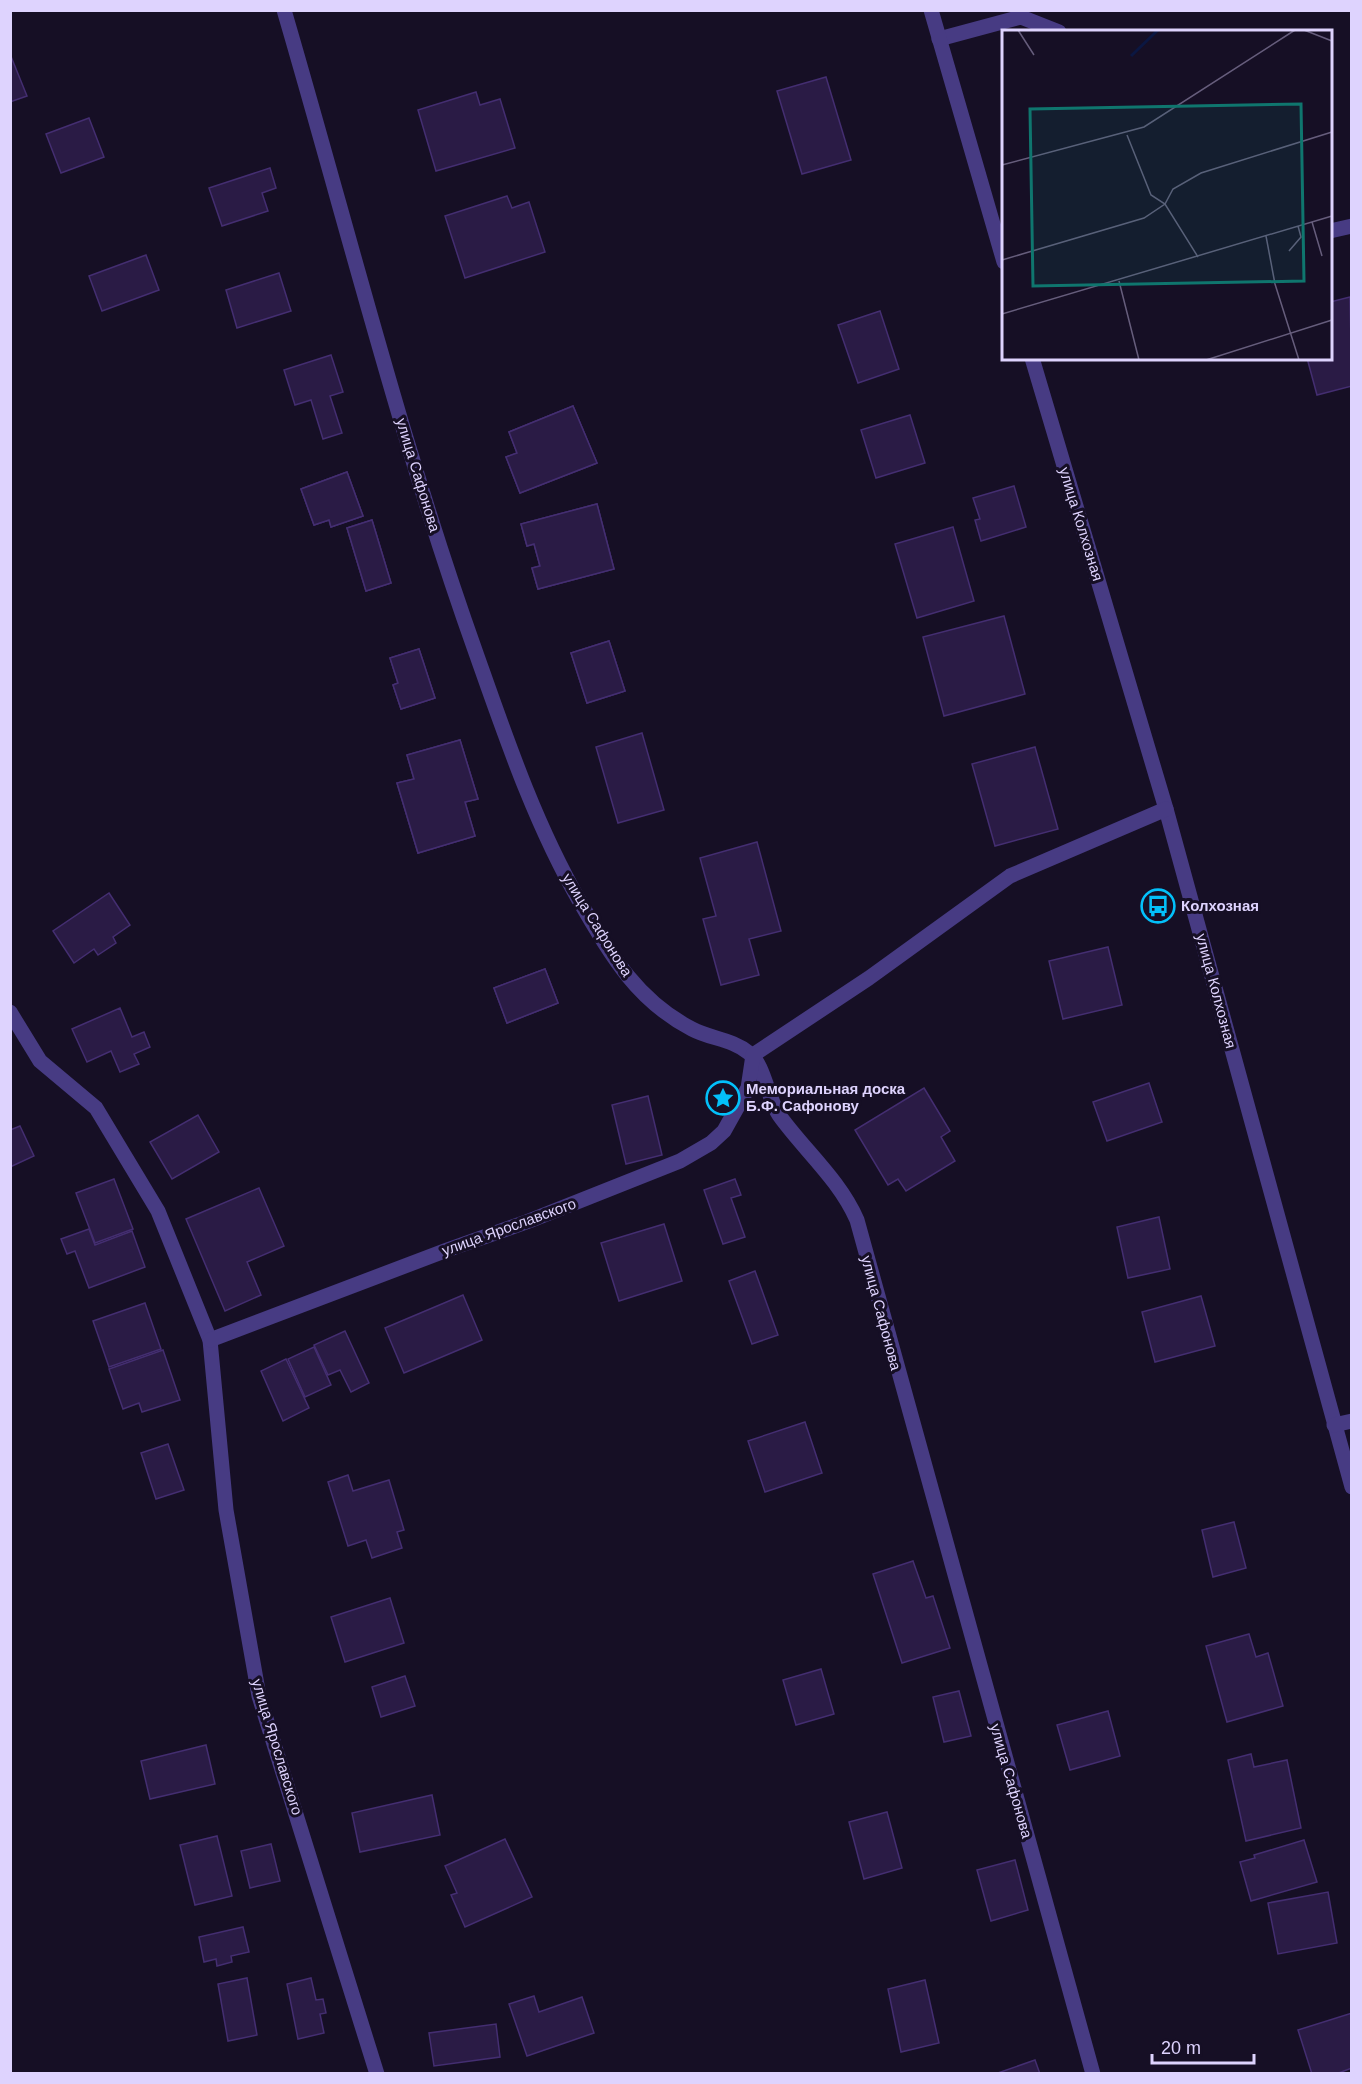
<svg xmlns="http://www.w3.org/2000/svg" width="1362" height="2084" viewBox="0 0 1362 2084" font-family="Arial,sans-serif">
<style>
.building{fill:#2a1b45;stroke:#442e71;stroke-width:1.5}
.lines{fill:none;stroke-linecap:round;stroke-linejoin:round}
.lane{stroke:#473b83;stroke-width:15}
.street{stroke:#473b83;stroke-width:15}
.labels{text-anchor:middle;stroke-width:6;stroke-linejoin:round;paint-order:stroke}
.street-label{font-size:15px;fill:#ded3fe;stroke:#160f25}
.poi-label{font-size:15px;font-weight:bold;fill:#ded3fe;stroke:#160f25;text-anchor:start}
.inset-river{fill:none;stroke:#0b1742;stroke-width:3}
.inset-road{fill:none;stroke:#665d7c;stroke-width:1.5}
.view{fill:#0f766e;fill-opacity:0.15;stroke:#0f766e;stroke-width:3}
.inset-edge{fill:none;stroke:#ded3fe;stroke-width:3}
</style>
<rect width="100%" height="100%" fill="#160f25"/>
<g class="building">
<path d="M10,54L27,96L10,102Z"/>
<path d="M826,77L851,160L802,174L777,91Z"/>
<path d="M476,92L480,105L500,99L515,148L436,171L418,110Z"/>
<path d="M89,118L104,157L61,173L46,134Z"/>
<path d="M270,168L276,188L262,193L268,211L222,226L209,188Z"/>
<path d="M507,196L512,208L529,202L545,252L465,278L445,216Z"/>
<path d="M146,255L159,290L102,311L89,276Z"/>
<path d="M279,273L291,311L237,328L226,290Z"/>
<path d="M1350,297L1352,386L1317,395L1307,358H1330V302Z"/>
<path d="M880,311L899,369L858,383L838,325Z"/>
<path d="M331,355L343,392L330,396L342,433L323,439L311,400L295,405L284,370Z"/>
<path d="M573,406L597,463L520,493L506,457L517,453L509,432Z"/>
<path d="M573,406L597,463L520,493L506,457L517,453L509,432Z"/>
<path d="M910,415L925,463L876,478L861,430Z"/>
<path d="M347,472L363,516L331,527L329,520L314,525L301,489Z"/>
<path d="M347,472L363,516L331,527L329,520L314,525L301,489Z"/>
<path d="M1014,486L1026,527L981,541L975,520L980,519L973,498Z"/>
<path d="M597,504L614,569L538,589L532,568L540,566L534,544L527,546L521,524Z"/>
<path d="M597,504L614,569L538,589L532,568L540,566L534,544L527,546L521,524Z"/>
<path d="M372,520L391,583L366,591L347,528Z"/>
<path d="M372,520L391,583L366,591L347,528Z"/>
<path d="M953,527L974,601L917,618L895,544Z"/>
<path d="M1004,616L1025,694L944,716L923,637Z"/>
<path d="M609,641L625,691L587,703L571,653Z"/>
<path d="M609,641L625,691L587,703L571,653Z"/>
<path d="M419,649L435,698L401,709L393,685L398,683L390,658Z"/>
<path d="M419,649L435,698L401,709L393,685L398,683L390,658Z"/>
<path d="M642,733L664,810L618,823L596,747Z"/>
<path d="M460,740L478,799L465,802L475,836L418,853L397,783L414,779L407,755Z"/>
<path d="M460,740L478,799L465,802L475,836L418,853L397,783L414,779L407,755Z"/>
<path d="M1035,747L1058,829L995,846L972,764Z"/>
<path d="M757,842L781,931L749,939L759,975L721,985L703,919L716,916L700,858Z"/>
<path d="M109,893L130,925L113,937L116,943L98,955L94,949L74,963L53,931Z"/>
<path d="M1108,947L1122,1005L1063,1019L1049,961Z"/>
<path d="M545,969L558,1003L507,1023L494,988Z"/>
<path d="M545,969L558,1003L507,1023L494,988Z"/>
<path d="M120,1008L132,1037L144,1032L150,1047L134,1054L139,1064L120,1072L111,1051L87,1062L72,1029Z"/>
<path d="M1149,1083L1162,1122L1107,1141L1093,1102Z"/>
<path d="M924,1088L950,1131L941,1137L955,1161L906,1191L898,1179L888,1185L855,1130Z"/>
<path d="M648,1096L662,1155L626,1164L612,1105Z"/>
<path d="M198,1115L219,1152L172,1179L150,1142Z"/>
<path d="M20,1126L34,1156L10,1167V1130Z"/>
<path d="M114,1179L133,1229L95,1243L76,1193Z"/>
<path d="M735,1179L741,1195L731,1198L745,1237L723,1244L704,1190Z"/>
<path d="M259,1188L284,1246L247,1262L261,1295L225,1311L186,1219Z"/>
<path d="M1159,1217L1170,1269L1128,1278L1117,1227Z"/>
<path d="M664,1224L682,1281L619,1301L601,1243Z"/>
<path d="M89,1229L95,1245L132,1231L145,1267L89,1288L75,1251L67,1254L61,1239Z"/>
<path d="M755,1271L778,1335L752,1344L729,1281Z"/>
<path d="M463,1295L482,1340L404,1373L385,1328Z"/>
<path d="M1201,1296L1215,1346L1155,1362L1142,1312Z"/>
<path d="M145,1303L161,1349L109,1367L93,1321Z"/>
<path d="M345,1331L369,1383L351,1392L340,1370L328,1375L314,1345Z"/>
<path d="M314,1347L331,1385L305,1397L288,1359Z"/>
<path d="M163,1350L180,1400L142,1412L139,1403L123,1409L109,1369Z"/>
<path d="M286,1359L309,1408L283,1421L261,1371Z"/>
<path d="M805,1422L822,1473L765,1492L748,1441Z"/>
<path d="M168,1444L184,1490L156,1499L141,1453Z"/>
<path d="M348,1475L353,1491L389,1480L404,1530L397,1532L402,1548L372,1558L366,1540L348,1546L328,1482Z"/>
<path d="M1234,1522L1246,1568L1213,1577L1202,1530Z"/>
<path d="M913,1561L926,1598L933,1596L950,1648L902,1663L873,1574Z"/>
<path d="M390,1598L404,1643L345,1662L331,1617Z"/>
<path d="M1249,1634L1256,1657L1268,1653L1283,1706L1227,1722L1206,1646Z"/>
<path d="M821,1669L834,1714L796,1725L783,1680Z"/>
<path d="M405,1676L415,1706L381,1717L372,1687Z"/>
<path d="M959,1691L971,1736L944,1742L933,1697Z"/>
<path d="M1108,1711L1120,1756L1070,1770L1057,1725Z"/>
<path d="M206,1745L215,1784L150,1799L141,1761Z"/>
<path d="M1251,1754L1254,1767L1287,1760L1301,1828L1246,1841L1228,1760Z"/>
<path d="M432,1795L440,1835L360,1852L352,1813Z"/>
<path d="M887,1812L902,1868L864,1879L849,1822Z"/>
<path d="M217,1836L232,1896L195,1905L180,1845Z"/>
<path d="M505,1839L532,1897L465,1927L451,1895L457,1893L445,1866Z"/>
<path d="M1304,1840L1317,1882L1251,1901L1240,1862L1255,1858L1254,1855Z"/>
<path d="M271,1844L280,1881L250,1888L241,1851Z"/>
<path d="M1015,1860L1028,1910L991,1921L977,1870Z"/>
<path d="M1328,1892L1337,1943L1278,1954L1268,1903Z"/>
<path d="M243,1927L249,1952L231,1956L232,1962L217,1966L216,1959L204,1962L199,1937Z"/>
<path d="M247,1978L257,2035L228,2041L218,1984Z"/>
<path d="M311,1978L316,2000L323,1999L326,2013L320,2014L324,2033L298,2039L287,1984Z"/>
<path d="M925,1980L939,2043L901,2052L888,1989Z"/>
<path d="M534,1996L539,2012L582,1997L594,2033L527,2056L509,2004Z"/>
<path d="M1352,2013V2068L1336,2074H1312L1298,2030Z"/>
<path d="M496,2024L500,2057L434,2066L429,2033Z"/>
<path d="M1035,2060L1040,2074H995Z"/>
</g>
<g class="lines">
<path class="lane" d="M939,39L1021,17L1059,32"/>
<g class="street">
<path d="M284,10C347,225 401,443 476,653C506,738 535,824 580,902C611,955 636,1000 692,1029C711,1039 732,1039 749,1053C764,1064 768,1099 779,1115C804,1150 839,1179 857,1220L1093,2074"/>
<path d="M931,10L1004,262"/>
<path d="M1330,231L1352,226"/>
<path d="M1032,358L1166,809L1352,1487"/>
<path d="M10,1012L40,1061L96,1108L158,1211L210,1340L226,1510L259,1696L377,2074"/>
<path d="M210,1340L447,1250L529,1221L680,1161L711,1143L724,1131L748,1088L753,1055L869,978L1010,876L1166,809"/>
<path d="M1334,1425L1352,1421"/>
</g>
</g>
<defs>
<symbol id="bus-ring" viewBox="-11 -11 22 22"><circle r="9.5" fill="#160f25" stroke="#03c0fa" stroke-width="1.5"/><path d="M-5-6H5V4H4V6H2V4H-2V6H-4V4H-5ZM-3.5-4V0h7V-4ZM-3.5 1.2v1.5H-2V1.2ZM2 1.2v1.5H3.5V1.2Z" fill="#03c0fa"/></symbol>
<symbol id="sight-ring" viewBox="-11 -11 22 22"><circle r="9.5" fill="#160f25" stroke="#03c0fa" stroke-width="1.5"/><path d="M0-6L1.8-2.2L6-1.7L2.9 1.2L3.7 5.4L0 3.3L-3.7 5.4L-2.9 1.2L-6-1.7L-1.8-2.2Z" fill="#03c0fa"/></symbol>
</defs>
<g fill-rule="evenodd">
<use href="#bus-ring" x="1139" y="887" width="38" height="38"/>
<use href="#sight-ring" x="704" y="1079" width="38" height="38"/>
</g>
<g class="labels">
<g class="street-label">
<text transform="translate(418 475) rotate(73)" y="5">улица Сафонова</text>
<text transform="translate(1081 524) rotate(73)" y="5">улица Колхозная</text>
<text transform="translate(597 925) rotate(58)" y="5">улица Сафонова</text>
<text transform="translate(1216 991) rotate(75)" y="5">улица Колхозная</text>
<text transform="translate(509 1227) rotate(-20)" y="5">улица Ярославского</text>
<text transform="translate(881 1313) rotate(75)" y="5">улица Сафонова</text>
<text transform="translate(277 1747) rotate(73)" y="5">улица Ярославского</text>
<text transform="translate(1011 1781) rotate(74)" y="5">улица Сафонова</text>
</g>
<g class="poi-label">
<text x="1181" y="911">Колхозная</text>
<text x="746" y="1094">Мемориальная доска<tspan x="746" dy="17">Б.Ф. Сафонову</tspan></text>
</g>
</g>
<g transform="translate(1002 30)">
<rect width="330" height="330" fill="#160f25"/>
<path class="inset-river" d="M129,26L156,0"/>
<path class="inset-road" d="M16,0L32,25M302,0L330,11M125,105L149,165L163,174L196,227M0,135L142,97L293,0M310,192L320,226M264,206L273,254L297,330M287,221L299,207L296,196M0,230L142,188L163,174L171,159L199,143L330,102M117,251L137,330M0,284L330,186M204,330L330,290"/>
<path class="view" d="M299,74L302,251L31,256L28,79Z"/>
<rect width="330" height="330" class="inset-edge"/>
</g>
<rect width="1362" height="2084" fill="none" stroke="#ded3fe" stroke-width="24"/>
<path d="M1152 2054v9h102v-9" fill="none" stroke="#ded3fe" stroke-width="3"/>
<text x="1161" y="2054" font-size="18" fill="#ded3fe" stroke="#160f25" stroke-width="4.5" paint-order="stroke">20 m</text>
</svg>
